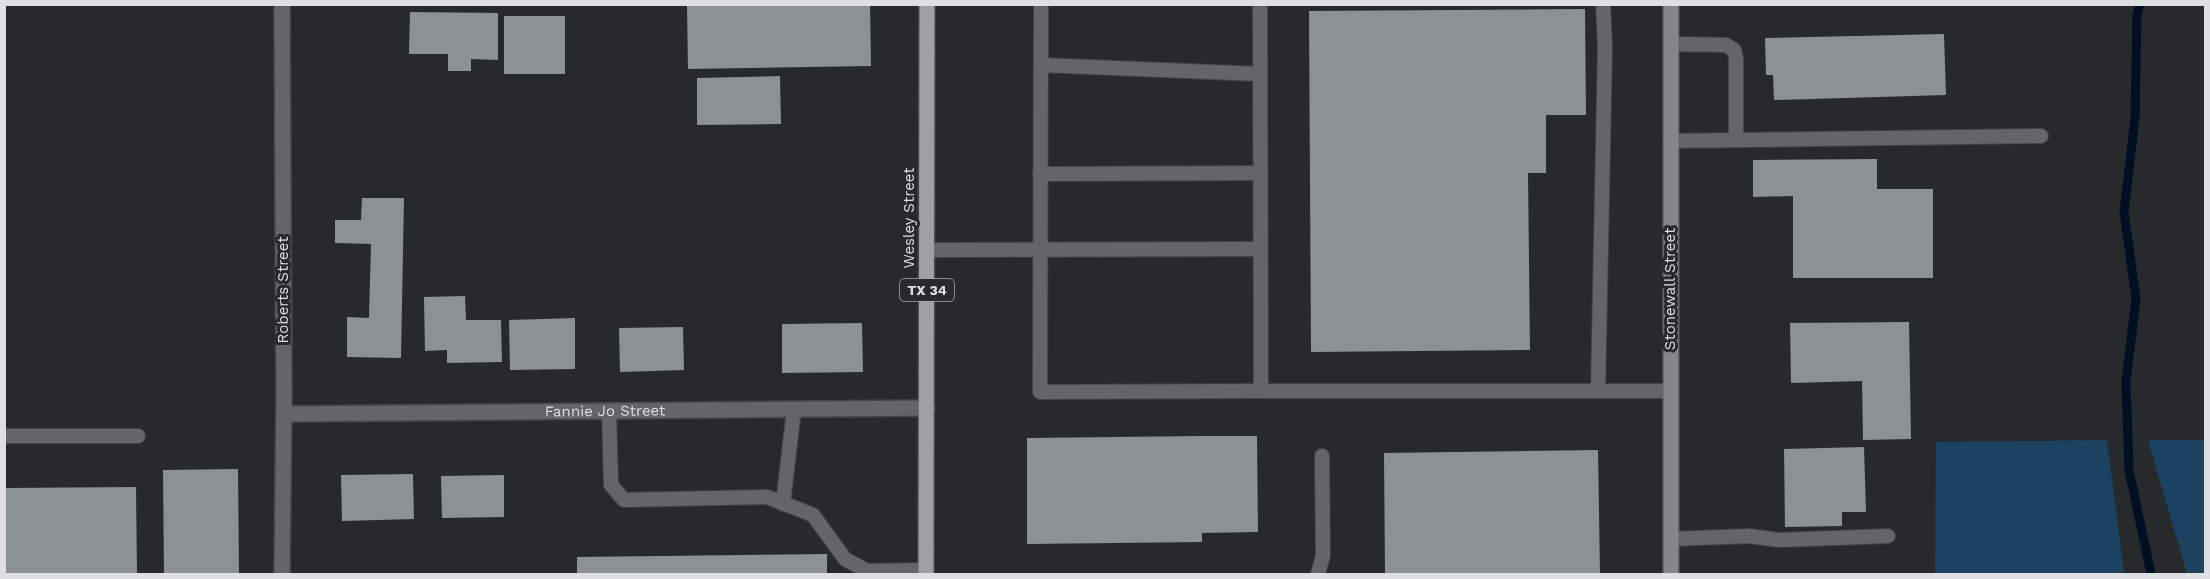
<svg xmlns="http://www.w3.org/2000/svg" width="2210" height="579" viewBox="0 0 2210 579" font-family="'Work Sans',sans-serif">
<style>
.green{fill:#1c4262}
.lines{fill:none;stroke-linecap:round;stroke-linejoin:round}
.stream{stroke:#000f21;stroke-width:9}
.building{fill:#8c9195}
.lane-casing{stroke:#43474a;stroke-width:16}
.street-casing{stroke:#43474a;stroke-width:18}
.secondary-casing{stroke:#43474a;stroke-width:18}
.primary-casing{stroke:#43474a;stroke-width:18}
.lane{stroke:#636567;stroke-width:14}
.street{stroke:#636567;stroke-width:15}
.secondary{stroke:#84878a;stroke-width:15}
.primary{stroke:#9da1a4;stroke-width:15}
.labels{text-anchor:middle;stroke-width:6;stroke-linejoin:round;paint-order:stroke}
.shield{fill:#262a2d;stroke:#a6a9ac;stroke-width:1.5}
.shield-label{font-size:14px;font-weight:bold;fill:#dddfe2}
.street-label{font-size:15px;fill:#dddfe2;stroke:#262a2d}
</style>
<rect width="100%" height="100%" fill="#262a2d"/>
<g class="green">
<path d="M2107,440L2124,574H1935L1936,442Z"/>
<path d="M2148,440H2205V574H2187Z"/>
</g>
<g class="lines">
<path class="stream" d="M2140,4L2137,14L2135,118L2124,212L2136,299L2126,381L2129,470L2151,574"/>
</g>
<g class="building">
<path d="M756,4H870L871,66L688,69L687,6Z"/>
<path d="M1585,9L1586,115H1546V173H1528L1530,350L1311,352L1309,11Z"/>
<path d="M410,12L498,13V60L471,59V71H448V54H409Z"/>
<rect x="504" y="16" width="61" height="58"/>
<path d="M1944,34L1946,95L1774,100L1773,75H1766L1765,38Z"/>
<path d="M780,76L781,124L697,125V78Z"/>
<path d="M1877,159V189H1933V278H1793V196L1753,197V160Z"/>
<path d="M362,198H404L401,358L347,357V317L369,318L371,244L335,243V220H361Z"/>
<path d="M465,296L466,320H501L502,362L447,363V350L425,351L424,297Z"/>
<path d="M575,318V369L510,370L509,320Z"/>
<path d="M1909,322L1911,439L1863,440L1862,381L1791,383L1790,323Z"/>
<path d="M862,323L863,372L782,373V324Z"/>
<path d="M683,327L684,370L620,372L619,328Z"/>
<path d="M1201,436H1257L1258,532L1202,533V542L1027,544V438Z"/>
<path d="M1864,447L1866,512H1842V526L1785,527L1784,449Z"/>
<path d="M1598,450L1600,574H1385L1384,453Z"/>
<path d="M238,469L239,574H164L163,470Z"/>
<path d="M413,474L414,519L342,521L341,475Z"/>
<path d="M504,475V517L442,518L441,476Z"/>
<path d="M136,487L137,574H4V488Z"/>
<path d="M827,554V574H577V557Z"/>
</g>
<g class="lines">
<defs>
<g id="lane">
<path d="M1041,4L1040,392L1261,391"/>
<path d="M1260,4L1261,391H1670"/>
<path d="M1671,44L1726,45L1734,50L1736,59V140"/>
<path d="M1041,65L1260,74"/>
<path d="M1670,141L2041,136"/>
<path d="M1040,174L1260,173"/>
<path d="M927,250L1260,249"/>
<path d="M1598,391L1605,47L1603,4"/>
<path d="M609,411L611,485L624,500L767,497L813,515L845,559L867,571L926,570"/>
<path d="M4,436H138"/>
<path d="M783,504L794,409"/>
<path d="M1671,539L1749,536L1780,540L1888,536"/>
<path d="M1318,574L1323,555L1322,456"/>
</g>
<g id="street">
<path id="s1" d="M284,414L927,408"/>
<path d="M282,574L284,395L282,4"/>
</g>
<path id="secondary" d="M1671,574V4"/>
<path id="primary" d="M926,574L927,4"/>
</defs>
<use href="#lane" class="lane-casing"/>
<use href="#street" class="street-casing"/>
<use href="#secondary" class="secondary-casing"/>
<use href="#primary" class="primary-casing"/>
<use href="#lane" class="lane"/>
<use href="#street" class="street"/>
<use href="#secondary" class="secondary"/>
<use href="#primary" class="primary"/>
</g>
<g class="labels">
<rect class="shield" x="900" y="279" width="54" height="22" rx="4.5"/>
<g class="shield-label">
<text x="927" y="295">TX 34</text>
</g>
<g class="street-label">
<text transform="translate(909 218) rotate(-90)" y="5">Wesley Street</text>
<text transform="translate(1670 289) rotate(-90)" y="5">Stonewall Street</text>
<text transform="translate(283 290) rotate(-90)" y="5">Roberts Street</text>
<text dy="5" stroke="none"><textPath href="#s1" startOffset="321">Fannie Jo Street</textPath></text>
</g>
</g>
<rect width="2210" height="579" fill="none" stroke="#dddfe2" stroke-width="12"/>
</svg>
